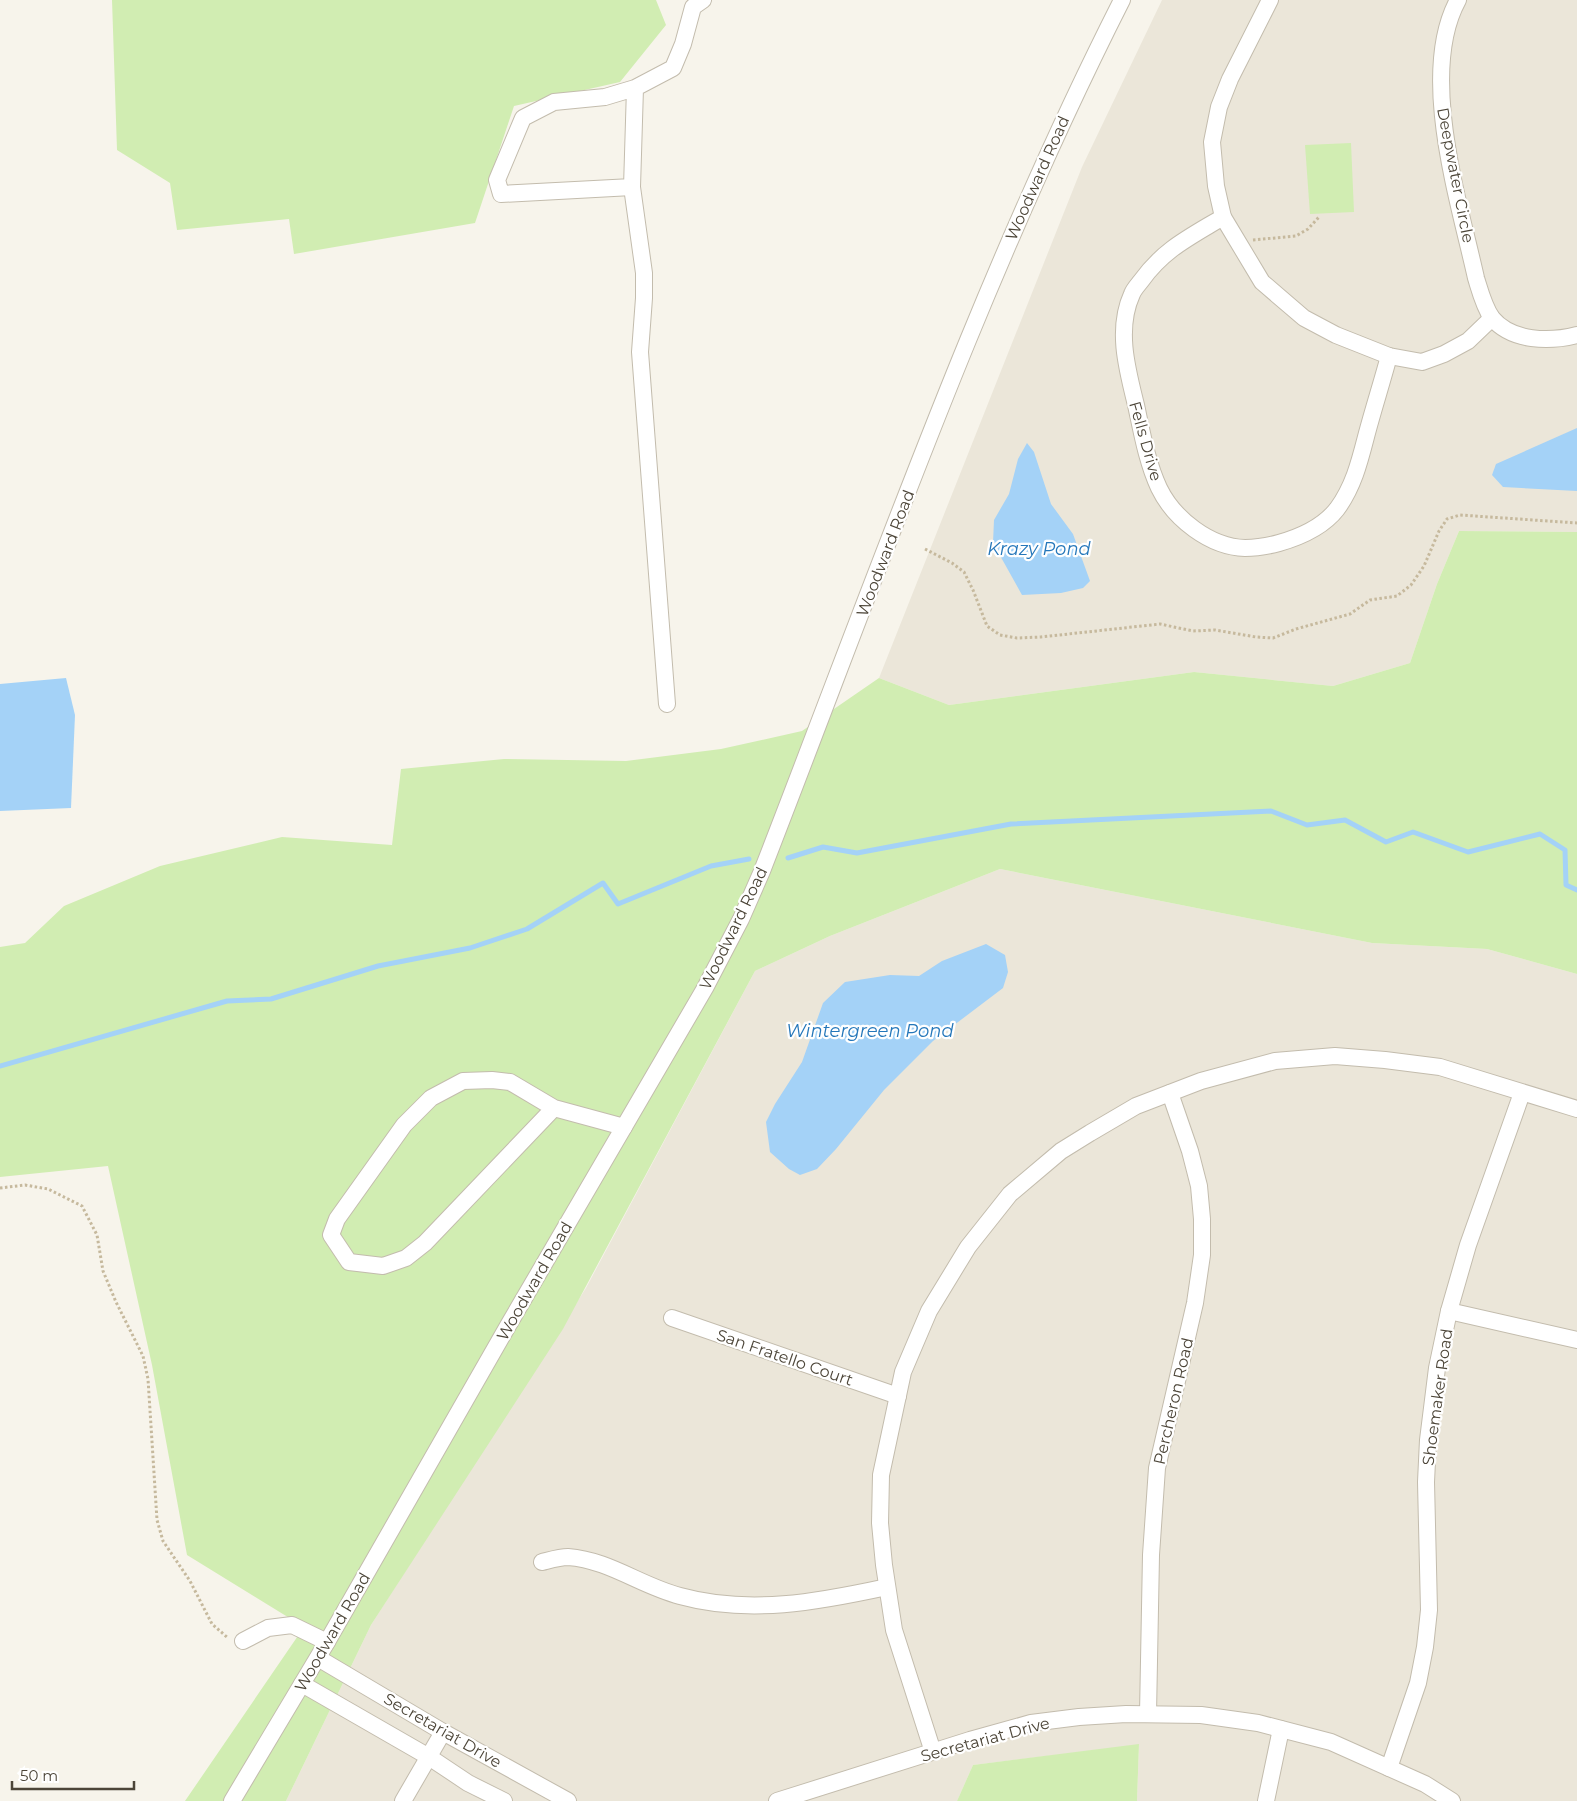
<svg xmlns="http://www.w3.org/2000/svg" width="1577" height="1801" viewBox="0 0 1577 1801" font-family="Montserrat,sans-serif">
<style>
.residential{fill:#ebe6d9}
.green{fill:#d1edb2}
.water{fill:#a4d2f7}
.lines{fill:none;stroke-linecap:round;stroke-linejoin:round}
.stream{stroke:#a4d2f7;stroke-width:5}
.minor-casing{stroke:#c3bcad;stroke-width:18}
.path{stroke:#c6b99d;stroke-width:3;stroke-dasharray:2.5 2.5;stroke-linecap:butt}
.minor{stroke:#fff;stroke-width:16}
.labels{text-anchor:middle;stroke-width:4.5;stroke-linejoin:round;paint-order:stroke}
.street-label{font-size:16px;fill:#4c4538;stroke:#fff}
.water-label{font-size:18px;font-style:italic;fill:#2577ba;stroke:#fff}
</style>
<rect width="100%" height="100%" fill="#f7f4eb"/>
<g class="residential">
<path d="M1162,0H1577V532L1459,531L1437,584L1410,663L1333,686L1194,672L949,705L879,678L1082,167Z"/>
<path d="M1000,869L1372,943L1487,949L1577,974V1801H1137L1139,1745L973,1765L957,1801H286L371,1625L586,1288L755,971L830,936Z"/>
</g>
<g class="green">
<path d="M112,0H656L666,25L620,82L514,106L475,223L294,254L289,219L177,230L170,183L117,150Z"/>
<path d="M1351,143L1354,212L1310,214L1305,145Z"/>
<path d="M1459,531L1577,532V974L1487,949L1372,943L1000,869L830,936L755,971L563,1329L371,1625L286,1801H185L304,1627L187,1555L152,1365L108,1166L0,1177V947L25,943L64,906L160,866L282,837L392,845L401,769L504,759L626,761L721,749L802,731L879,678L949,705L1194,672L1333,686L1410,663L1437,584Z"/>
<path d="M1139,1744L1137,1801H957L973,1765Z"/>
</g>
<g class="water">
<path d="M1577,428V491L1503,487L1492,475L1496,464Z"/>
<path d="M1027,443L1034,452L1051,504L1073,534L1090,581L1083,588L1061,593L1022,595L993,543L994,520L1009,494L1018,459Z"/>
<path d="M66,678L75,715L71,808L0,811V684Z"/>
<path d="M986,944L1005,955L1008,972L1003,988L933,1041L884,1090L836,1149L817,1169L800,1175L789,1169L770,1152L766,1122L775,1104L802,1062L823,1003L845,982L890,975L919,976L942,961Z"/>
</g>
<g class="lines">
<g class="stream">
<path d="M788,858L823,847L857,853L1011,824L1271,811L1307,825L1345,820L1386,842L1413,832L1468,852L1540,834L1565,850L1566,885L1577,890"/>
<path d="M0,1066L227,1001L271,999L378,966L470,948L527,929L603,883L618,904L711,866L749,859"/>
</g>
<defs>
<g id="minor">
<path d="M1270,0L1230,79L1219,107L1212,142L1216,186L1223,217L1262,282L1304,318L1336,335L1389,356L1422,362L1444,354L1468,341L1492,318"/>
<path d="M1458,0C1418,73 1459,201 1476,278C1480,291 1484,307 1492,318C1512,342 1550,342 1577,335"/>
<path d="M635,88L632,187L501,194L497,180L523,118L554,102L605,97L635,88L673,68L683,44L693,7L703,0"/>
<path d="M632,187L644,273V298L640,352L667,704"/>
<path d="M1223,217C1190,237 1164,249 1141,281C1138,285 1134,289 1132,294C1116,329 1127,369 1136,405C1142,433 1147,462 1159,488C1174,519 1210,547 1245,548C1257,548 1268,546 1279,543C1300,537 1323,527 1337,509C1354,486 1360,460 1367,433C1374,407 1382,382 1389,356"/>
<path d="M554,1108L510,1082L492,1080L463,1081L431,1098L404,1125L337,1219L331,1235L349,1262L383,1266L406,1258L425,1243L554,1108L624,1127"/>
<path d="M1449,1311L1577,1340"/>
<path d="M672,1318L898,1396"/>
<path d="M542,1562C550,1560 560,1557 568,1557C609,1560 641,1586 680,1596C749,1615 818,1602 887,1587"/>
<path d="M243,1641L268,1628L292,1625L327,1642"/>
<path d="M318,1658L443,1732L568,1801"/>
<path d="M302,1684L429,1757L468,1783L504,1801"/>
<path d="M1148,1714L1151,1555L1157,1468L1195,1303L1202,1255V1219L1199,1186L1190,1151L1170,1093"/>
<path d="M933,1752L894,1630L884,1565L880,1523L881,1475L903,1372L929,1311L968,1247L1010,1194L1061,1151L1090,1133L1136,1106L1201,1081L1275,1061L1335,1056L1385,1060L1440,1067L1577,1109"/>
<path d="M1389,1768L1418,1683L1425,1647L1429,1610L1426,1482L1428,1440L1437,1368L1449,1311L1468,1245L1522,1093"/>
<path d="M232,1801L327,1642L509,1324L705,988L741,919L762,871C876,578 980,280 1122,0"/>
<path d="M403,1801L443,1732"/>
<path d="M777,1801L970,1740L1031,1723L1079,1717L1126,1714L1201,1715L1258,1723L1331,1742L1425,1784L1452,1801"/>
<path d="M1266,1801L1281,1729"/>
</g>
</defs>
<use href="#minor" class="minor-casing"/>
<g class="path">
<path d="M1253,240L1296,236L1308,229L1319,217"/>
<path d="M925,549L952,563L964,572L973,590L987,626L1000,635L1017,638L1041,637L1160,624L1193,631L1215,630L1256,637L1273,638L1296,629L1350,614L1370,600L1397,596L1411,585L1424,566L1439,531L1447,519L1460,515L1577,523"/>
<path d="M0,1188L25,1185L48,1189L82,1206L97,1235L103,1271L116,1302L143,1356L148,1379L157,1520L163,1541L190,1581L212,1624L228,1638"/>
</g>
<use href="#minor" class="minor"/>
</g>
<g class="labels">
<g class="street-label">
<text transform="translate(1456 175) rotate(79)" y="6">Deepwater Circle</text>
<text transform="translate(1037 178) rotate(-66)" y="6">Woodward Road</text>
<text transform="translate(1146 441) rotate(74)" y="6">Fells Drive</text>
<text transform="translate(885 553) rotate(-69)" y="6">Woodward Road</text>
<text transform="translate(733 928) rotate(-64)" y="6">Woodward Road</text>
<text transform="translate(534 1281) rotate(-60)" y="6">Woodward Road</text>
<text transform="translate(785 1357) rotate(19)" y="6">San Fratello Court</text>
<text transform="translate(1437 1397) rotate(-82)" y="6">Shoemaker Road</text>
<text transform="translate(1173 1401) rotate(-77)" y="6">Percheron Road</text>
<text transform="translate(332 1632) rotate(-60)" y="6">Woodward Road</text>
<text transform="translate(443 1730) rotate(30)" y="6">Secretariat Drive</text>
<text transform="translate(985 1739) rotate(-15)" y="6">Secretariat Drive</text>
</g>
<g class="water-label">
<text x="1039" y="555">Krazy Pond</text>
<text x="870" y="1037">Wintergreen Pond</text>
</g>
</g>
<path d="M12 1781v8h122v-8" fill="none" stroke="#4c4538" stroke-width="2.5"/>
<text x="20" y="1781" font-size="15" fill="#4c4538" stroke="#ffffff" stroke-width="4" paint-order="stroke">50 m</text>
</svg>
